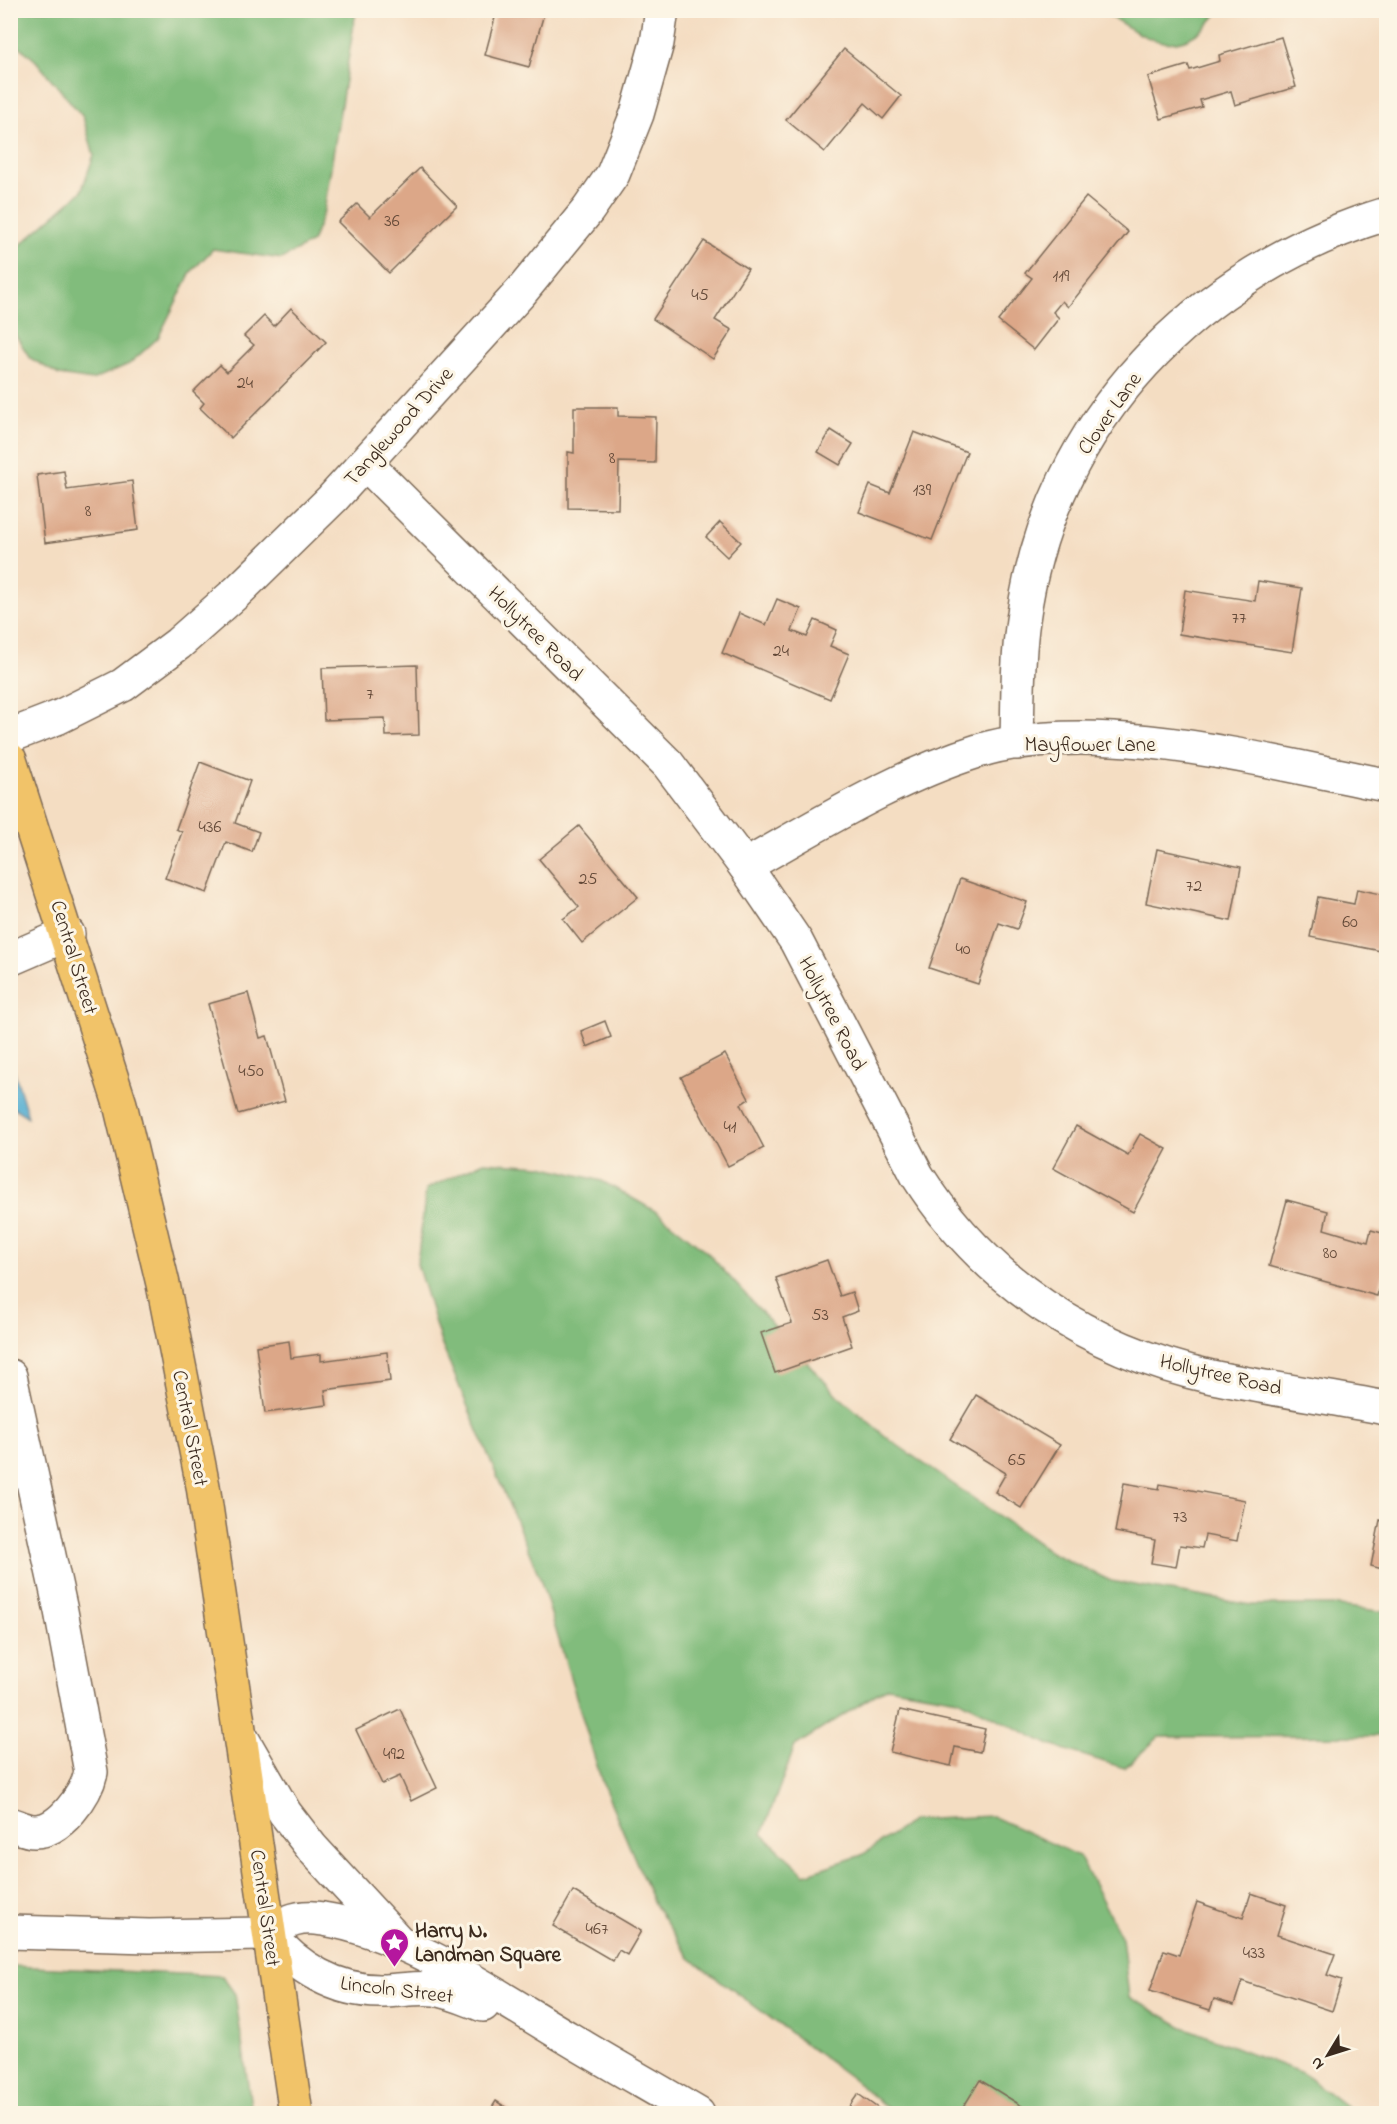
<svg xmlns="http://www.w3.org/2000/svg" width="1397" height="2124" viewBox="0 0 1397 2124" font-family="'Indie Flower',sans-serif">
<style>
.forest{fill:#81bc7b;stroke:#5e734c;stroke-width:1.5}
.water{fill:#54aed2;stroke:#486c78;stroke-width:1.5}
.building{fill:#dca788}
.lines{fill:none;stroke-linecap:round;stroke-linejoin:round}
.minor-casing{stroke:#7c6957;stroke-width:36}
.major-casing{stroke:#7c6957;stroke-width:36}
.minor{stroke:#fff;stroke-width:33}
.major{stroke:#f1c369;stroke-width:33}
.labels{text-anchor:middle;stroke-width:6;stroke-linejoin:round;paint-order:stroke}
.number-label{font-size:18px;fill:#634938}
.street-label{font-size:21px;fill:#3b2a1e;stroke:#fcf5e5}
.poi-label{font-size:21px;font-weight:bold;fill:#3b2a1e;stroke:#fcf5e5;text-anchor:start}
</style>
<rect width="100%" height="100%" fill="#fcf5e5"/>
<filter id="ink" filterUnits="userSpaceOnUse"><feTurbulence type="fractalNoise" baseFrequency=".0167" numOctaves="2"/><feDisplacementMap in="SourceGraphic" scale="12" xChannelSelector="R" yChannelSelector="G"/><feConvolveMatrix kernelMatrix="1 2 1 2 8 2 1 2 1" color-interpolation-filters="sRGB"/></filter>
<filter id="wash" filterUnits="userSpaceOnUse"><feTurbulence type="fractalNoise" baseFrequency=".008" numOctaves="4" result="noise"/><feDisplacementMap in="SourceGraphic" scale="24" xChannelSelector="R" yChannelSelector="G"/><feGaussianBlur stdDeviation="1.35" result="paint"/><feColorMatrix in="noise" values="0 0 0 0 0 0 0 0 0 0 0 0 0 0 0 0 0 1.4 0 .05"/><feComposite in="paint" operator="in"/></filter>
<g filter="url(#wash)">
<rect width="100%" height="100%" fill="#f4ddc2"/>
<g class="forest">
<path d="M11,10L356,11L324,211L312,242L282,259L213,249L191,272L158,338L129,364L92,380L59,375L30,358L11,328V253L81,192L94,155L83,117L36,61L11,39Z"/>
<path d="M1102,11H1219C1180,65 1146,39 1102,11Z"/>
<path d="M484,1162L542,1166L602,1181L657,1212L707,1252L837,1395L890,1440L1052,1553L1111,1581L1252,1605H1331L1386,1612V1736L1159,1737L1124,1768L1050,1745L958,1699L887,1687L795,1746L762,1834L805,1874L862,1855L913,1820L992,1816L1079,1856L1122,1938L1129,1997L1183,2027L1302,2073L1354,2113H893L851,2078L690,1958L655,1906L602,1782L540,1578L441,1343L417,1264L426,1189Z"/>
<path d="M11,1966L222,1976L235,1994L252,2113H11Z"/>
</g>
<path class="water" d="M10,1060H11L28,1117L11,1106Z"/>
<g id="blocks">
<g class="building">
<path d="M497,10H545L529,67L485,55Z"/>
<path d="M1281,37L1296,87L1235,105L1231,91L1200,100L1202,107L1161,119L1148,77L1188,65L1190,70L1220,61L1219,55Z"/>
<path d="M844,49L901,96L883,119L865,103L825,152L786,120Z"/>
<path d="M420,168L457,206L389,273L338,222L357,204L370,217Z"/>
<path d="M1086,197L1128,232L1068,307L1062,301L1053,312L1059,318L1034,350L998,321L1032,278L1025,273Z"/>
<path d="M704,241L748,269L715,320L732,330L713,359L653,319Z"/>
<path d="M291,308L326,342L231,438L200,408L204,403L193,392L220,365L227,372L254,345L244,336L264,316L274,326Z"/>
<path d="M574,407H618V416L656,417L655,463L619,462L618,509L568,508V452L574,453Z"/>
<path d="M831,430L853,444L840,465L818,452Z"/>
<path d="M914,432L967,452L932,540L859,512L870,485L890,493Z"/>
<path d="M64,471L67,490L132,481L138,530L45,543L37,475Z"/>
<path d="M720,522L741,542L727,557L706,537Z"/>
<path d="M1258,581L1302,588L1292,652L1179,634L1185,590L1255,601Z"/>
<path d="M777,599L801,609L792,631L807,637L815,620L837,630L830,646L849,654L830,699L722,653L739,613L766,625Z"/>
<path d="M417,665L419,735L386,736L385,718L324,720L322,668Z"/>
<path d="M200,762L250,781L235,823L259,832L252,852L226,842L207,893L165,878L182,832L176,829Z"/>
<path d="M579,826L638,897L582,943L563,919L579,907L539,859Z"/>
<path d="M1157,849L1241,867L1231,921L1146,903Z"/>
<path d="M960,879L1027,902L1017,929L999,923L978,984L929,968Z"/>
<path d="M1357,889L1386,895V952L1310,937L1318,897L1354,904Z"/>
<path d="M248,993L260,1038L267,1036L285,1101L238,1114L208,1004Z"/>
<path d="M605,1021L611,1037L587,1047L581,1031Z"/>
<path d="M725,1054L749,1099L741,1104L764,1148L728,1166L681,1077Z"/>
<path d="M1076,1126L1128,1155L1140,1134L1167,1149L1133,1212L1053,1168Z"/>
<path d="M1287,1200L1328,1211L1324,1229L1368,1242L1371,1230L1386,1234V1263L1377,1296L1269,1266Z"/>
<path d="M827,1260L840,1296L852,1292L858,1311L842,1317L852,1346L775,1373L761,1333L792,1323L776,1278Z"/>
<path d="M289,1341L291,1358L321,1354V1361L387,1352L390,1381L325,1390L327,1405L265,1413L256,1346Z"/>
<path d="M976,1395L1060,1445L1021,1508L995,1492L1006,1473L950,1439Z"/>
<path d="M1124,1483L1159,1489L1160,1484L1245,1500L1237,1541L1205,1535L1202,1548L1180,1545L1176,1567L1151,1563L1155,1540L1115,1532Z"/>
<path d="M1380,1520L1386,1522V1570L1371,1566Z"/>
<path d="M400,1709L437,1788L411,1801L400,1776L382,1784L356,1730Z"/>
<path d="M900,1710L985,1729L980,1752L955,1747L951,1766L890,1752Z"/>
<path d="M573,1891L641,1931L627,1955L619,1950L613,1961L553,1926Z"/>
<path d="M1251,1893L1286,1905L1277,1935L1335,1954L1327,1975L1342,1980L1332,2011L1242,1981L1234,2005L1214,1999L1210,2010L1150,1991L1164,1950L1179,1955L1197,1902L1243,1918Z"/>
<path d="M980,2080L1025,2108L1021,2114H959Z"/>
<path d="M858,2094L886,2114H850L846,2111Z"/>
<path d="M496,2101L516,2114H488Z"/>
</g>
</g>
</g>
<g filter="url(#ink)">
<use href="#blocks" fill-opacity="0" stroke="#7c6957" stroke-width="1.5"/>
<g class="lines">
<defs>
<g id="minor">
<path d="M365,463L668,764L745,866L796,941L917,1175C984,1281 1089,1350 1212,1377C1270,1389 1329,1397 1386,1408"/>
<path d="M10,736L59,717L123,685L178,644L237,592L332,499L521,292L588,210L613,174L637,114L657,43L662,10"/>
<path d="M1017,743C1018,702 1017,661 1023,620C1050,420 1198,271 1386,214"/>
<path d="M745,866C820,824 895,777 978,751C1097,715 1266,762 1386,785"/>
<path d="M10,959L68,934"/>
<path d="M10,1376L61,1611L91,1772C86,1795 60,1832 34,1831C26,1831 17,1826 10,1824"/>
<path d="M240,1735L285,1813L312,1848L397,1940"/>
<path d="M10,1932L149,1936L269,1934"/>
<path d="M269,1934C285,1920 302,1915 323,1919C403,1931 499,1997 568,2038C611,2064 654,2088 698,2114"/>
<path d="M269,1934C297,1968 336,1991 380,1991C399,1991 416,1987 435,1989C452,1992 467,1999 483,2005"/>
</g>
<path id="major" d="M10,760L120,1104L163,1284L203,1486L296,2114"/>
</defs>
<use href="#minor" class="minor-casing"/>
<use href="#major" class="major-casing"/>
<use href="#minor" class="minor"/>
<use href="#major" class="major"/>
</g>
</g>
<defs>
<symbol id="sight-pin" viewBox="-11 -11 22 30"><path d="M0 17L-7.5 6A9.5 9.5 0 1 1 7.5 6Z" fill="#b5179e" stroke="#fcf5e5"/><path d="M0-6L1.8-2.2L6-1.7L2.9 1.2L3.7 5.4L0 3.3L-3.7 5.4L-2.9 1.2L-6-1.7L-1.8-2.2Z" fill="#fff"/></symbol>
</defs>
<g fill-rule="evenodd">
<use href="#sight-pin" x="378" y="1926" width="33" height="45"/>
</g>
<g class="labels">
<g class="number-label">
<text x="392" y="226">36</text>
<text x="1061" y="281">119</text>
<text x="700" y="300">45</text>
<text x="245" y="388">24</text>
<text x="612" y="463">8</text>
<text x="922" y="495">139</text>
<text x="88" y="516">8</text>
<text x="1239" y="623">77</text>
<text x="781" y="656">24</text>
<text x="370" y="699">7</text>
<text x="210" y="832">436</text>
<text x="588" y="884">25</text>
<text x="1194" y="891">72</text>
<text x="1350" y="927">60</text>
<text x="963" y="954">40</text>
<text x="251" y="1076">450</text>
<text x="730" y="1132">41</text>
<text x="1330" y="1258">80</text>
<text x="820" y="1320">53</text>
<text x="1017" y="1465">65</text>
<text x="1180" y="1522">73</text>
<text x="394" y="1759">492</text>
<text x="597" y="1934">467</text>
<text x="1254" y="1958">433</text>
</g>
<g class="street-label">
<text transform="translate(1109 413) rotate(-55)" y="7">Clover Lane</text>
<text transform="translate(398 426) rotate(-48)" y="7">Tanglewood Drive</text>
<text transform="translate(536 633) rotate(45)" y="7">Hollytree Road</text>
<text x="1090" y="751">Mayflower Lane</text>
<text transform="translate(75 957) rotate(73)" y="7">Central Street</text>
<text transform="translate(833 1013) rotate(63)" y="7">Hollytree Road</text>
<text transform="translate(1221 1374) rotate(13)" y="7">Hollytree Road</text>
<text transform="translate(191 1428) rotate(79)" y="7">Central Street</text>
<text transform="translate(266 1908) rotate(82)" y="7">Central Street</text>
<text transform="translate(397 1989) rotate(7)" y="7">Lincoln Street</text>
</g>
<g class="poi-label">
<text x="415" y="1937">Harry N.<tspan x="415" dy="24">Landman Square</tspan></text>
</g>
</g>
<rect width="1397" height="2124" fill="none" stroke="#fcf5e5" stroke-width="36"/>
<g transform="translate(1328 2055) rotate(232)" stroke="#fcf5e5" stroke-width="4.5" paint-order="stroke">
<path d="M0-4.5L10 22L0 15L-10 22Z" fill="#3b2a1e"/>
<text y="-9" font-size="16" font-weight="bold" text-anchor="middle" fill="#3b2a1e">N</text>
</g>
</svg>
